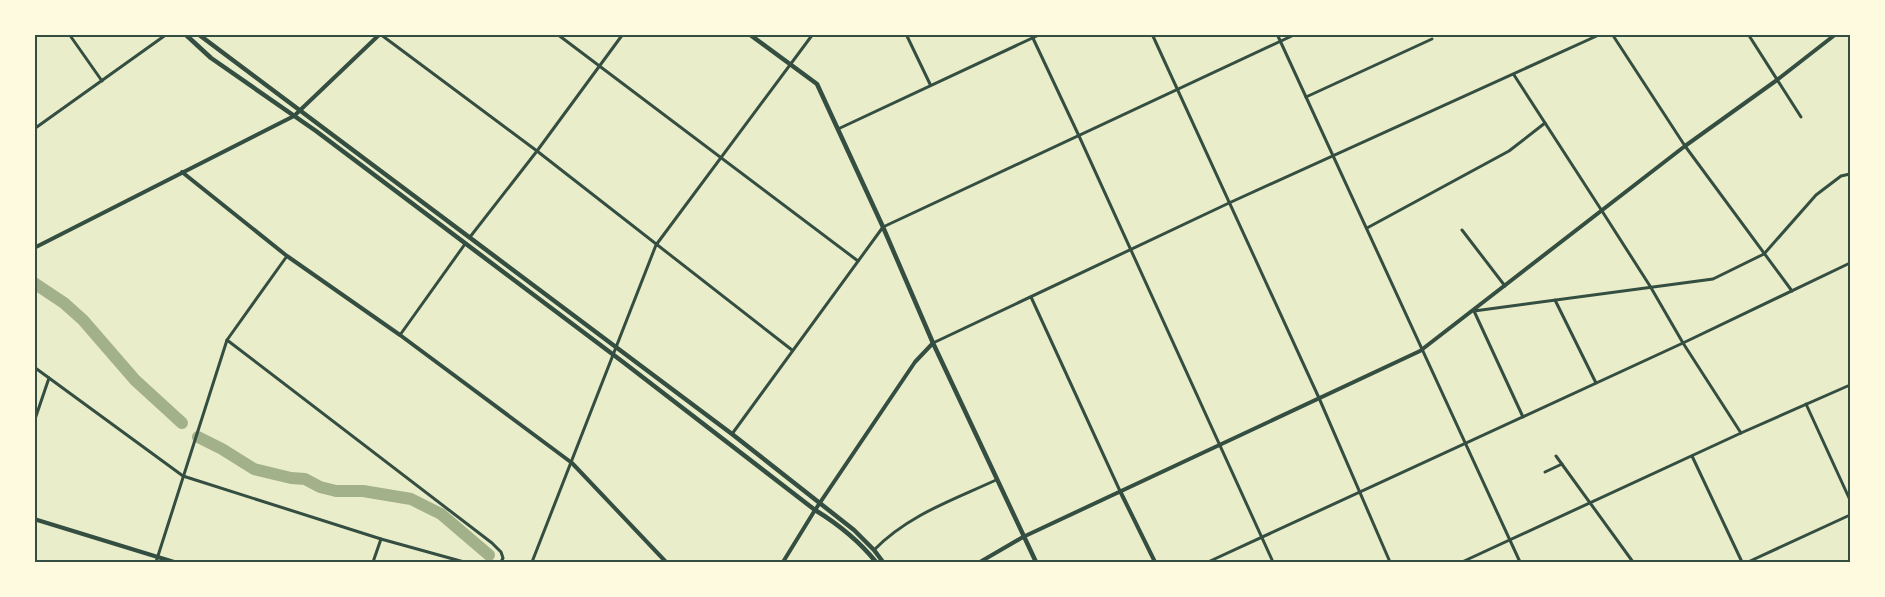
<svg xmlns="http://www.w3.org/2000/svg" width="1885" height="597" viewBox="0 0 1885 597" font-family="Barlow,sans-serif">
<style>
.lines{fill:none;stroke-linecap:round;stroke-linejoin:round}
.river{stroke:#a3b18a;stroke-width:12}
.minor{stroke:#344e41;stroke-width:3}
.tertiary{stroke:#344e41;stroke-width:4}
.secondary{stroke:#344e41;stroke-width:4.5}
.primary{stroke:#344e41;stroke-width:4.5}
.neatline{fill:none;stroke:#344e41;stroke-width:2}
</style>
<rect width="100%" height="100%" fill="#e9edc9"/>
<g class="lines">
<g class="river">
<path d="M34,283L64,303L83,320L135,380L182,423"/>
<path d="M198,437L222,449L254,469L291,478L305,479L320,487L336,491H363L411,499L441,514L489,555"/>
</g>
<g class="minor">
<path d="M69,34L102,81"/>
<path d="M380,34L537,151L792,350"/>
<path d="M557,34L858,261"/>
<path d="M906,34L930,84"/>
<path d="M1031,34L1079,136L1273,562"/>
<path d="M1152,34L1319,398L1390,562"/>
<path d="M1277,34C1357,211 1438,387 1520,562"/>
<path d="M1612,34L1685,146L1792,291"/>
<path d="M1748,34L1801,117"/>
<path d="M34,36L37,34"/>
<path d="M1514,75L1602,211L1650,286L1683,343L1741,433"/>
<path d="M1306,97L1432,39"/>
<path d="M34,129L167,34"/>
<path d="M838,129L1041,34"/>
<path d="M1367,228L1509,151L1545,123"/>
<path d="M1462,230L1505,286"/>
<path d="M470,237L537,151L623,34"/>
<path d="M1031,297L1120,491"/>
<path d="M1555,300L1596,383"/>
<path d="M400,335L465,244"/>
<path d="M227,340L492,543L501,552L503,558L501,562"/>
<path d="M933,343L1229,203L1601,34"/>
<path d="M34,367L183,476L381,539L464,562"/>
<path d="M1806,404L1850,500"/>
<path d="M1523,417L1474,311L1713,279L1764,254L1816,195L1841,176L1850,174"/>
<path d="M34,422L49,378"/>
<path d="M732,434L883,227L1296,34"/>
<path d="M1556,456L1633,562"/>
<path d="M1692,456L1742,562"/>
<path d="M1545,472L1562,464"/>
<path d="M874,550C908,515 953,500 996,480"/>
<path d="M156,562L227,340L287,256"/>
<path d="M373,562L381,539"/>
<path d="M532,562L656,245L813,34"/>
<path d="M1208,562L1683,343L1850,263"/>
<path d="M1462,562L1741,433L1850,385"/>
<path d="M1748,562L1850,515"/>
</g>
<g class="tertiary">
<path d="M182,172L287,256L400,335L572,463L666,562"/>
<path d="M34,248L294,116L380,34"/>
<path d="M1120,491L1155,562"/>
<path d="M34,519L174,562"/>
<path d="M783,562L815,510L915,362L933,343"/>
<path d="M980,562L1023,537L1420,351L1685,146L1777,80L1836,34"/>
</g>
<path class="secondary" d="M749,34L817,84L883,227L933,343L1036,562"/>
<g class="primary">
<path d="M185,34L211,58L316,131L623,362L815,510C838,524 859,541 876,562"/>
<path d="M198,34L732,434L854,530L874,550L883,562"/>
</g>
</g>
<rect width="1885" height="597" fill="none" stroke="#fefae0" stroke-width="72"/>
<rect x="36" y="36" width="1813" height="525" class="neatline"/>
</svg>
